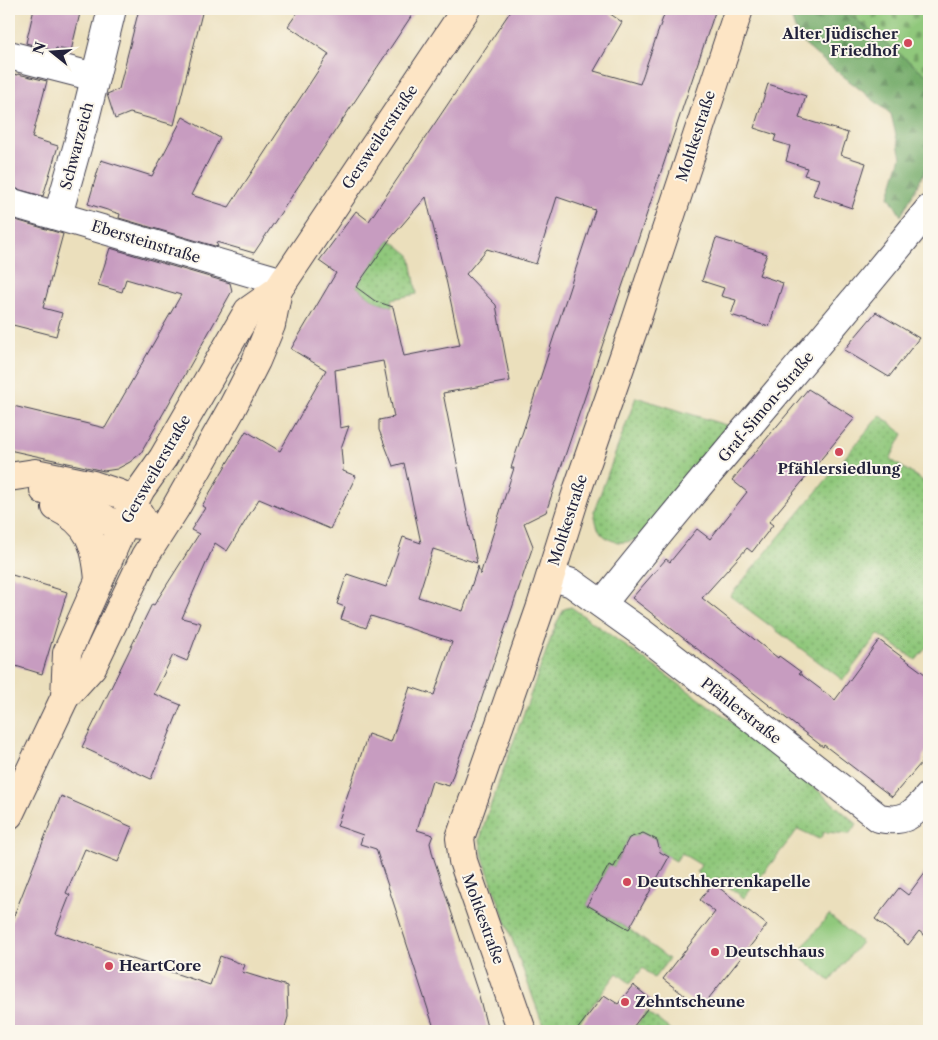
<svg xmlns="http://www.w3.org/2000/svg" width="938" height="1040" viewBox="0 0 938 1040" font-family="'Libre Caslon Text',serif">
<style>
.green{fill:url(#green-dots);stroke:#59755b}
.forest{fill:url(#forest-firs);stroke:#4b6753}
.cemetery{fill:url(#cemetery-stones);stroke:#59755b}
.pitch{fill:#90c87b;stroke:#59755b}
.building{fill:#c79cc0;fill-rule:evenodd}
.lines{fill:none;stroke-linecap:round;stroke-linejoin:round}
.street-casing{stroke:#403e4e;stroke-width:30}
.secondary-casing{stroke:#403e4e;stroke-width:30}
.street{stroke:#fff;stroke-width:28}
.secondary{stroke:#fde5c5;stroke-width:28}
.poi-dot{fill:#d1495b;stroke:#fbf7ec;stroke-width:2}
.labels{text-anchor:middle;stroke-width:4;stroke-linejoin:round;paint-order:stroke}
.poi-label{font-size:15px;font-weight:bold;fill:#22223b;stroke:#fbf7ec;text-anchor:start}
.street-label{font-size:15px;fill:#22223b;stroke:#fbf7ec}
</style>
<defs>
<pattern id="green-dots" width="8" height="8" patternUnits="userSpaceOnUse" patternTransform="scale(1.25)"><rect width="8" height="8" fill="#90c87b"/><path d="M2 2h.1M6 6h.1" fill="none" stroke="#75a266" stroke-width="1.8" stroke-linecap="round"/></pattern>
<pattern id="forest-firs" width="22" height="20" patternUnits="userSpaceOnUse" patternTransform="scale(1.25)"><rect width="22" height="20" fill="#74ac6b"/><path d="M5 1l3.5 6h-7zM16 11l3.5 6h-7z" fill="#5f8c59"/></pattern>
<pattern id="cemetery-stones" width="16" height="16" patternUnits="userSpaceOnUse" patternTransform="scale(1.25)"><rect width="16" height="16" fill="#90c87b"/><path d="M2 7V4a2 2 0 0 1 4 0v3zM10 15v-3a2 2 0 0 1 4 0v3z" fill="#75a266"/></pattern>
</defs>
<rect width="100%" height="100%" fill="#fbf7ec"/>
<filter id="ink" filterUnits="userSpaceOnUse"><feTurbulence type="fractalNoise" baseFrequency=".02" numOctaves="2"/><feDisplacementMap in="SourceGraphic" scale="10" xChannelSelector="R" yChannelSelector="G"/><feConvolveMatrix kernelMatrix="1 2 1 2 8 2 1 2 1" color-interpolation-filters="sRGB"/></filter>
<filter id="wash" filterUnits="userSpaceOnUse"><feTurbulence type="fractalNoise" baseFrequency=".0096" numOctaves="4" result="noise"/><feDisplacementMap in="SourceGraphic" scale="20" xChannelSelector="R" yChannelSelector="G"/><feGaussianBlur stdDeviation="1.12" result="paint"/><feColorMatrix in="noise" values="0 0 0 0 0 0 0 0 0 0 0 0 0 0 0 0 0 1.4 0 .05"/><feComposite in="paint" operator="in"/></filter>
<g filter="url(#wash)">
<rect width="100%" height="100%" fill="#ebdfbc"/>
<g class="green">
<path d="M390,239L410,255L417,294L392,299L393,307L375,301L356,286Z"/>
<path d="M636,397L732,427L637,539C623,545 606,543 598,528C596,523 595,516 594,511Z"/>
<path d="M880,415L903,434L890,459L929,485V644L916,660L878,634L843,680L730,596Z"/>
<path d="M571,607L767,747L857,824L849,834L825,832L819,839L798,829L744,898L717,878L712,884L697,872L701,865L681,853L676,861L660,852L657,840L644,833L629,838L614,867L609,865L587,905L629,929L669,959L654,978L643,968L630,983L617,973L576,1027L580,1031H545L484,861L480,840L487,815L556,624L564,609Z"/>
<path d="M647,1012L672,1031H632Z"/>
</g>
<path class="forest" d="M796,9H843L929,77V164L901,216L889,196L901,157L891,114L814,53L798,38L792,20Z"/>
<path class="cemetery" d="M843,9H929V77Z"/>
<path class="pitch" d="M829,915L861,942L830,981L797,954Z"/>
<g id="blocks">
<g class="building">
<path d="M34,9H81L71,51L56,48L55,51L26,43Z"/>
<path d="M139,9H203L174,125L130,113L115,119L107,94L119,89Z"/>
<path d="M300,9H416L254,253L216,242L218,247L119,218L120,214L88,204L101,160L152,176L183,117L220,138L191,195L229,207L329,54L288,26Z"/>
<path d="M512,9H603L622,22L594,71L640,84L666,9H716L546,512L524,523L533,546L471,730L469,731L449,786L432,781L417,830L433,835L430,843L433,856L479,996L488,1031H435L376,849L360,844L363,835L337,826L368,734L391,742L410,687L434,695L452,642L371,616L366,628L341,619L345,607L337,604L347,574L386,587L403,537L421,543L404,463L393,466L379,430V420L394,417L383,361L335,370L340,428L349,426L341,448L343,471L356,476L330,529L259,499L227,551L215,543L182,618L201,623L187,661L173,655L154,694L181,705L151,779L82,747L152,604L154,605L199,534L191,530L205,508L202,506L246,431L280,451L326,370L291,349L336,273L319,261L356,211L369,221ZM426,197L447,284L460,345L404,356L393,307L375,301L356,287L390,239ZM557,197L595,210L511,468H514L480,575L478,566L463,611L418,597L433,549L477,563L443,393L510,381L496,305L466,274L487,249L536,264Z"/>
<path d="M9,73L18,75V74L47,81L32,138L58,146L43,196L9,187Z"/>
<path d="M768,84L806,96L799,118L848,133L841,155L866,163L852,208L813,195L819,179L804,175L807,168L786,161L790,146L774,141L776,135L754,128Z"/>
<path d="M9,218L63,234L43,308L62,313L56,336L9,324Z"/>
<path d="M716,238L767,254L759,275L783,283L769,327L731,315L736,300L721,296L724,288L702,281Z"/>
<path d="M110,248L230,283L232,291L141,453L130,462L117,469L104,471L9,450V405L105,428L181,295L126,279L122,292L98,285Z"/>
<path d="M876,312L919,338L889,377L844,350Z"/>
<path d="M808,389L855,418L769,522L773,525L752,552L747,548L702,598L778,658L779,656L801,672L799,673L835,700L879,640L929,677V748L923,756L922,762L892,797L824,745L823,747L632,598L666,559L670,562L697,529L710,539L747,492L732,480Z"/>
<path d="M9,574L67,592L42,674L9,664Z"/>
<path d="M61,796L132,827L118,862L85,849L66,893L70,895L55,933L210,985L220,956L245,965L242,972L287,986L288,1017L284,1031H9V928Z"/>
<path d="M643,833L657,840L660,852L669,857L629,929L587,905L609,865L614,867L629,838Z"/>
<path d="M929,867V939L919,931L908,945L875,919L899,888L908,895Z"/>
<path d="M713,883L767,925L701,1008L663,979L715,912L700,900Z"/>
<path d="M633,985L653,1001L630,1031H576L604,995L618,1004Z"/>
</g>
</g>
</g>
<g filter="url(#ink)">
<use href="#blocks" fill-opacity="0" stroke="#403e4e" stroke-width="1"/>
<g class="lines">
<defs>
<g id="street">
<path d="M9,55L95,77"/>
<path d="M9,202L283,282"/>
<path d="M58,215L84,123L112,9"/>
<path d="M551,576L572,583L642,633L879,818C905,823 913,815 929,796"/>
<path d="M602,604C708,470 822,342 929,209"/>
</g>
<g id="secondary">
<path d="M9,477L35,473L93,485L120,494L133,504L143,520"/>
<path d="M44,490L75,499L110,522L143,525"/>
<path d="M56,507C90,523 96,545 99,580"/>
<path d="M65,697L67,653L133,504L141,489L163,458L248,311L278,290L466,9"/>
<path d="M9,815L65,697L92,667L145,556L175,509L231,410L256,361L271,325L278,290"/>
<path d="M522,1031L463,861L460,838L540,609L578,488L633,330L739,9"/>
</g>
</defs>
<use href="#street" class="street-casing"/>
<use href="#secondary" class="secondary-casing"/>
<use href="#street" class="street"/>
<use href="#secondary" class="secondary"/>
</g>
</g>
<g class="poi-dot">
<circle cx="908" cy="43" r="5"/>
<circle cx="839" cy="452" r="5"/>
<circle cx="627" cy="882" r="5"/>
<circle cx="715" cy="952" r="5"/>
<circle cx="109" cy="966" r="5"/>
<circle cx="625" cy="1002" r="5"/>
</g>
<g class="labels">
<g class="poi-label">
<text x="898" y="39" text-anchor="end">Alter Jüdischer<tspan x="898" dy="17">Friedhof</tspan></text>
<text x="839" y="474" text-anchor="middle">Pfählersiedlung</text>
<text x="637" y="887">Deutschherrenkapelle</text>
<text x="725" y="957">Deutschhaus</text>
<text x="119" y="971">HeartCore</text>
<text x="635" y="1007">Zehntscheune</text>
</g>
<g class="street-label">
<text transform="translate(696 136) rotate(-72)" y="5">Moltkestraße</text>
<text transform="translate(380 137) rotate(-56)" y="5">Gersweilerstraße</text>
<text transform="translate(77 146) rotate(-75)" y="5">Schwarzeich</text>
<text transform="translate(146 242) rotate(17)" y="5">Ebersteinstraße</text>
<text transform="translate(766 407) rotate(-50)" y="5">Graf-Simon-Straße</text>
<text transform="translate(156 469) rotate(-60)" y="5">Gersweilerstraße</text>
<text transform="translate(568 520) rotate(-72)" y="5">Moltkestraße</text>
<text transform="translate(741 711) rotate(38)" y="5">Pfählerstraße</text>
<text transform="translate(483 919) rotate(70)" y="5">Moltkestraße</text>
</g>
</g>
<rect width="938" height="1040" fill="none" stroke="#fbf7ec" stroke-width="30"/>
<g transform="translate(52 52) rotate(287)" stroke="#fbf7ec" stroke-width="4" paint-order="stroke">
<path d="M0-4L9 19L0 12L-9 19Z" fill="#22223b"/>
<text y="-8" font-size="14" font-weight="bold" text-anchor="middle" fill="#22223b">N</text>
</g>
</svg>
